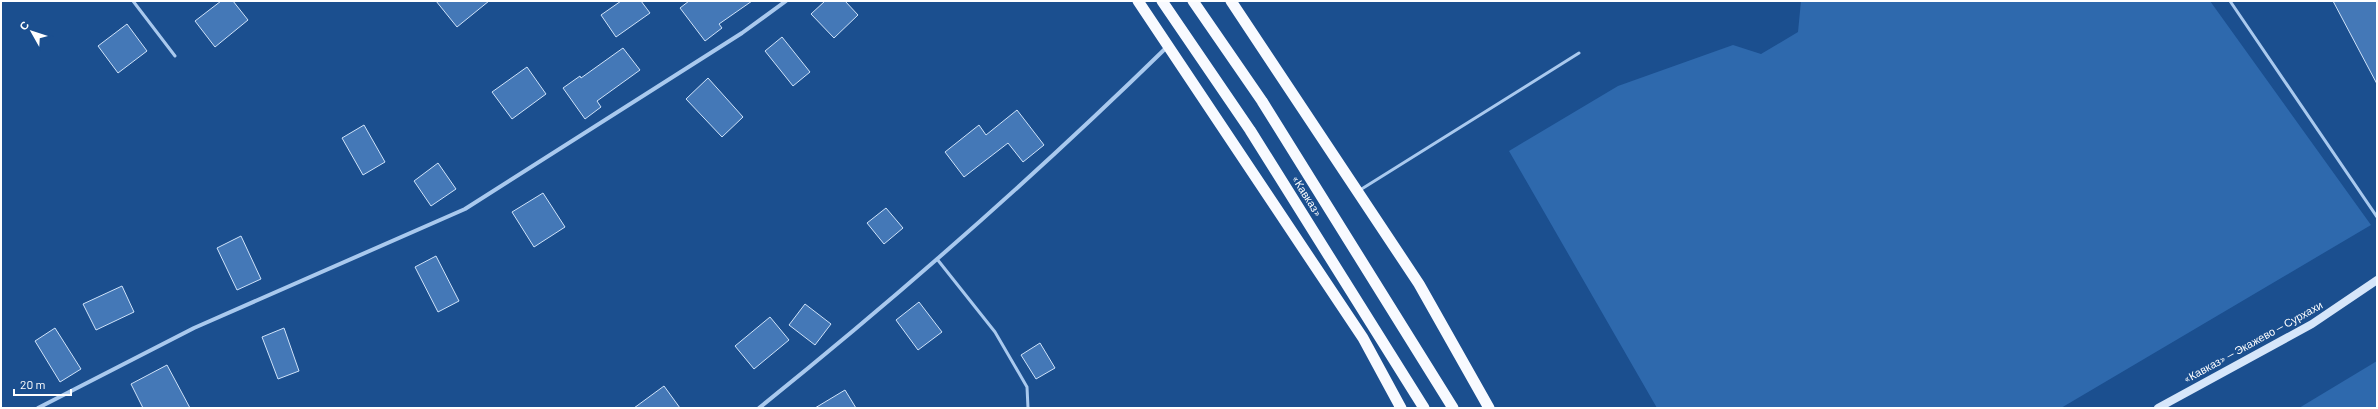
<svg xmlns="http://www.w3.org/2000/svg" width="2378" height="409" viewBox="0 0 2378 409" font-family="Barlow,sans-serif">
<style>
.green{fill:#2e69ad}
.building{fill:#4478b7;stroke:#cfe3fa}
.lines{fill:none;stroke-linecap:round;stroke-linejoin:round}
.service{stroke:#a9c9ee;stroke-width:3}
.minor{stroke:#a9c9ee;stroke-width:4}
.secondary{stroke:#d6e6fa;stroke-width:8}
.trunk{stroke:#f8faff;stroke-width:11}
.labels{text-anchor:middle;stroke-width:3.5;stroke-linejoin:round;paint-order:stroke}
.street-label{font-size:11px;fill:#fff;stroke:#1b4f8f}
</style>
<rect width="100%" height="100%" fill="#1b4f8f"/>
<g class="green">
<path d="M1801,1H2210L2371,225L2061,408H1657L1509,151L1618,86L1733,45L1761,54L1798,32Z"/>
<path d="M2377,361V408H2299Z"/>
</g>
<g class="building">
<path d="M221,1H233L248,20L215,47L195,21Z"/>
<path d="M436,1H489L457,27Z"/>
<path d="M621,1H641L650,13L616,37L601,15Z"/>
<path d="M689,1H752L719,24L722,28L705,41L680,8Z"/>
<path d="M825,1H845L858,15L834,38L811,14Z"/>
<path d="M2333,1H2377V84Z"/>
<path d="M127,24L147,51L118,73L98,46Z"/>
<path d="M782,37L810,72L793,86L765,51Z"/>
<path d="M623,48L640,70L597,101L601,107L585,119L563,88L580,76L581,78Z"/>
<path d="M527,67L546,94L512,119L492,92Z"/>
<path d="M708,78L743,117L722,137L686,99Z"/>
<path d="M1017,110L1044,145L1023,162L1008,143L964,177L945,152L979,125L986,135Z"/>
<path d="M364,125L385,162L363,175L342,138Z"/>
<path d="M438,163L456,189L431,206L414,181Z"/>
<path d="M543,193L565,227L534,247L512,212Z"/>
<path d="M886,208L903,228L884,244L867,223Z"/>
<path d="M241,236L261,279L237,290L217,248Z"/>
<path d="M436,256L459,301L438,312L415,267Z"/>
<path d="M122,286L134,312L96,330L83,304Z"/>
<path d="M919,302L942,332L918,350L896,320Z"/>
<path d="M805,304L831,324L815,345L789,325Z"/>
<path d="M770,317L789,340L754,369L735,346Z"/>
<path d="M55,328L81,369L60,382L35,341Z"/>
<path d="M284,328L299,371L278,379L262,337Z"/>
<path d="M1040,343L1055,368L1036,379L1021,355Z"/>
<path d="M167,365L190,408H143L131,384Z"/>
<path d="M664,386L680,408H634Z"/>
<path d="M845,390L856,408H815Z"/>
</g>
<g class="lines">
<g class="service">
<path d="M133,1L175,56"/>
<path d="M2230,1L2377,217"/>
<path d="M1360,190L1579,53"/>
<path d="M937,259L995,332L1027,387L1028,408"/>
</g>
<g class="minor">
<path d="M38,408L194,328L465,209L742,33L786,1"/>
<path d="M759,408C901,294 1038,173 1168,46"/>
</g>
<path class="secondary" d="M2158,408L2312,324L2377,280"/>
<g class="trunk">
<path d="M1138,1L1363,338L1401,408"/>
<path d="M1162,1L1250,130L1424,408"/>
<path d="M1193,1L1262,101L1453,408"/>
<path d="M1231,1L1419,284L1489,408"/>
</g>
</g>
<g class="labels">
<g class="street-label">
<text transform="translate(1307 196) rotate(58)" y="4">«Кавказ»</text>
<text transform="translate(2253 342) rotate(-29)" y="4">«Кавказ» — Экажево — Сурхахи</text>
</g>
</g>
<rect width="2378" height="409" fill="none" stroke="#ffffff" stroke-width="4"/>
<g transform="translate(32 32) rotate(309)" stroke="#1b4f8f" stroke-width="3" paint-order="stroke">
<path d="M0-3L7 15L0 10L-7 15Z" fill="#ffffff"/>
<text y="-6" font-size="11" font-weight="bold" text-anchor="middle" fill="#ffffff">С</text>
</g>
<path d="M14 389v6h57v-6" fill="none" stroke="#ffffff" stroke-width="2"/>
<text x="20" y="389" font-size="12" fill="#ffffff" stroke="#1b4f8f" stroke-width="3" paint-order="stroke">20 m</text>
</svg>
